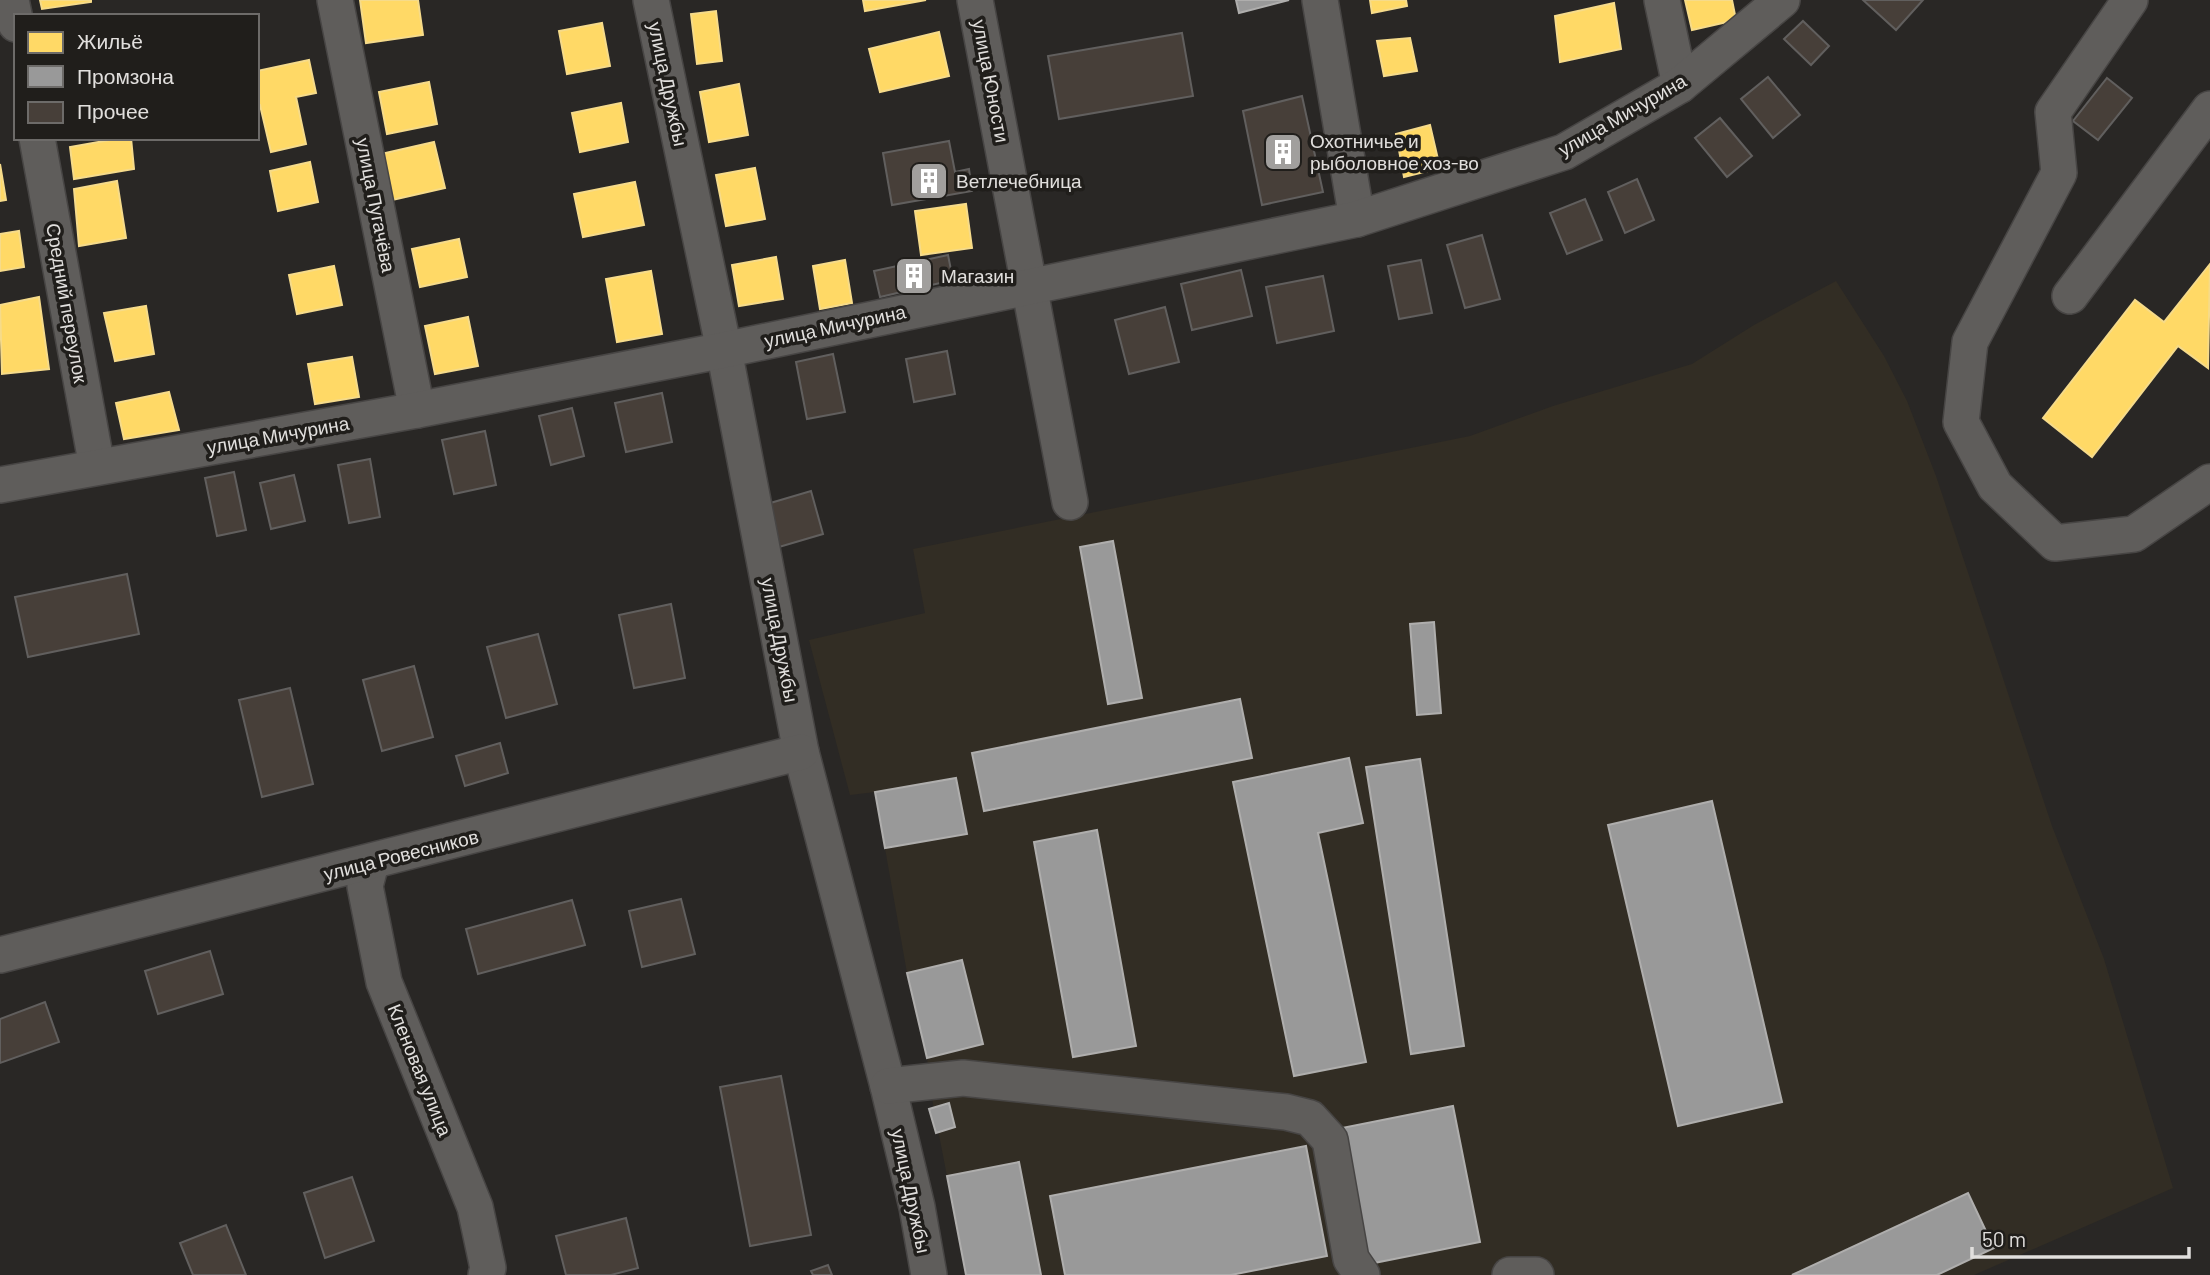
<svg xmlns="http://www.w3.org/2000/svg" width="2210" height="1275" viewBox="0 0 2210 1275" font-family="Barlow,sans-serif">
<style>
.built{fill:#322d24}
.homes{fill:#ffd966;stroke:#f6db8a;stroke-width:2}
.industry{fill:#999;stroke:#afaead;stroke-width:2}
.building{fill:#473f39;stroke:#615f5e;stroke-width:2}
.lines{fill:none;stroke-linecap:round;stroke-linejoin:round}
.minor-casing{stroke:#474544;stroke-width:38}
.minor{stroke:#5f5d5b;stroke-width:35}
.labels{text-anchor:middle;stroke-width:7;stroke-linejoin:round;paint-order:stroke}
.street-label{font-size:19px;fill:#e1dfdd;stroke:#201e1b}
.poi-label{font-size:19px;fill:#e1dfdd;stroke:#201e1b;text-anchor:start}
</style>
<rect width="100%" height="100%" fill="#292725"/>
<path class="built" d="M1836,281L1884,356L1907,401L1936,476L2052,826L2104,959L2173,1188L1974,1275H966L930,1088L927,1058L907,973L875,792L850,795L809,640L925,613L913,549L1470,436L1553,406L1692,364L1754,325Z"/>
<g class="homes">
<path d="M40,0H91V2L42,9Z"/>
<path d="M360,0H418L423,35L366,43Z"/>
<path d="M863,0H926L865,11Z"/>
<path d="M1370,0H1406L1407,6L1372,13Z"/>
<path d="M1685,0H1732L1736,20L1692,30Z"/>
<path d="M1614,3L1621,49L1560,62L1555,16Z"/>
<path d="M716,11L722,61L697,64L691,14Z"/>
<path d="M602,23L610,66L567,74L559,31Z"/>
<path d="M939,32L949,76L880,92L869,49Z"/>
<path d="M1410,38L1417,71L1384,76L1377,41Z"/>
<path d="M309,60L316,93L296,97L306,144L271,152L260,105H257V71Z"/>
<path d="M429,82L437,124L387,134L379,92Z"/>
<path d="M739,84L748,135L709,142L700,92Z"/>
<path d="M621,103L628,142L580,152L572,113Z"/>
<path d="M1430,125L1440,168L1404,177L1396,134Z"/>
<path d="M121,138H131L134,169L74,179L70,147Z"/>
<path d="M434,142L445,188L392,200L381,154Z"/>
<path d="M310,162L318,202L278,211L270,171Z"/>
<path d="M0,164L6,200L0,201Z"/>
<path d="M755,168L765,219L726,226L716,175Z"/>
<path d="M117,181L126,238L79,246L74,189Z"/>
<path d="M635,182L644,225L583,237L574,194Z"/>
<path d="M966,204L972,248L921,255L915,211Z"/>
<path d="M19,231L24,267L0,271V234Z"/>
<path d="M459,239L467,277L420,287L412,249Z"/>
<path d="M776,257L783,299L739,306L732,265Z"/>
<path d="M845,260L852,303L820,309L813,266Z"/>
<path d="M2210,264L2208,368L2178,346L2092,457L2043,418L2135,300L2164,322Z"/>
<path d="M334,266L342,305L297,314L289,275Z"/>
<path d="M651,271L662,334L617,342L606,279Z"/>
<path d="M39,297L49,369L2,374L0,305Z"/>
<path d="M146,306L154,354L115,361L104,313Z"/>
<path d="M468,317L478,366L435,374L425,326Z"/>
<path d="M352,357L359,397L315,404L308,364Z"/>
<path d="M169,392L179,430L124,439L116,403Z"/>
</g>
<g class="industry">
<path d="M1236,0H1289L1239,13Z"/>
<path d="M1113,541L1142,698L1108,704L1080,547Z"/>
<path d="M1434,622L1441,713L1417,715L1410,624Z"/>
<path d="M1240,699L1252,758L984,811L972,753Z"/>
<path d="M1349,758L1363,823L1318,833L1366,1062L1294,1076L1233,782Z"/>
<path d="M1420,759L1464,1046L1411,1054L1366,767Z"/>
<path d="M956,778L967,834L885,848L875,792Z"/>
<path d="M1712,801L1782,1102L1678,1126L1608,825Z"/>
<path d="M1097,830L1136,1046L1073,1057L1034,842Z"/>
<path d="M962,960L983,1044L927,1058L907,973Z"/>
<path d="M949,1103L955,1127L936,1133L929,1109Z"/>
<path d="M1453,1106L1480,1242L1369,1264L1342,1128Z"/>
<path d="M1306,1146L1327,1256L1231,1275H1065L1050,1196Z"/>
<path d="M1019,1162L1041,1275H966L947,1176Z"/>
<path d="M1968,1193L1994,1248L1937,1275H1792Z"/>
</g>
<g class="building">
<path d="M1863,0H1923L1896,30Z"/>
<path d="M1803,21L1829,46L1811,65L1784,39Z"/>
<path d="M1182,33L1193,96L1059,119L1048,56Z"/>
<path d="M1768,77L1800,115L1773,138L1741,99Z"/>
<path d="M2107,78L2132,98L2098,140L2073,121Z"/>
<path d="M1302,96L1323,192L1262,205L1243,111Z"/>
<path d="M1720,118L1752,156L1727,177L1695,138Z"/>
<path d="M949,141L955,172L969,169L972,191L892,205L883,153Z"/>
<path d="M1637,179L1654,220L1625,233L1608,192Z"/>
<path d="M1585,199L1602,240L1567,254L1550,213Z"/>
<path d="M1482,235L1500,299L1465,308L1447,245Z"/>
<path d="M948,255L953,280L880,297L874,271Z"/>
<path d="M1421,260L1432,313L1399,319L1388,266Z"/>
<path d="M1241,270L1252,316L1192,330L1181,284Z"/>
<path d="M1323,276L1334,331L1277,343L1266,287Z"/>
<path d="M1165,307L1179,362L1129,374L1115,320Z"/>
<path d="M947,351L955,394L914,402L906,359Z"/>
<path d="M833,354L845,412L807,419L796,362Z"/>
<path d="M662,393L672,442L626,452L615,403Z"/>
<path d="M572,408L584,456L551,465L539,416Z"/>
<path d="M485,431L496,485L454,494L442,440Z"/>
<path d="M370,459L380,517L349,523L338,465Z"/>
<path d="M234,472L246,530L217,536L205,478Z"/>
<path d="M294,475L305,521L271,529L260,483Z"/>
<path d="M811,491L823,534L779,547L767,504Z"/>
<path d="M127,574L139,634L28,657L15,597Z"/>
<path d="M671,604L685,678L634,688L619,615Z"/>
<path d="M538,634L557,704L506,718L487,647Z"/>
<path d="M414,666L433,737L382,751L363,680Z"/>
<path d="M290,688L313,784L262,797L239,700Z"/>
<path d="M500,743L508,773L465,786L456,756Z"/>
<path d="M681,899L695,954L642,967L629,911Z"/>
<path d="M572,900L585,945L478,974L466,929Z"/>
<path d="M210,951L223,994L158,1014L145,971Z"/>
<path d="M45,1002L59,1042L0,1063V1019Z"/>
<path d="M781,1076L811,1235L750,1246L720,1087Z"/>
<path d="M352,1177L374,1241L325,1258L304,1193Z"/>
<path d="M626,1218L638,1268L611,1275H566L556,1236Z"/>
<path d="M226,1225L246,1275H193L180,1243Z"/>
<path d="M828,1265L832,1275H813L811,1271Z"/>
</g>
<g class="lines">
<defs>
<g id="minor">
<path d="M11,0L16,24"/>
<path d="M335,0L417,410"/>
<path d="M651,0L724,350L801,752L888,1086L917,1207L929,1275"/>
<path d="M975,0L1070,502"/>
<path d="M1320,0L1357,219"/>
<path d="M1662,0L1680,85"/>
<path d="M2130,0L2053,112L2059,173L1970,342L1961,422L1995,486L2055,543L2134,534L2210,482"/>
<path d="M37,138L97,467"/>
<path d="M2070,296L2210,109"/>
<path d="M0,485L417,410L724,350L1357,219L1564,152L1680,85L1782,0"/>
<path d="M371,863L365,886L384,982L475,1207L488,1268L486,1275"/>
<path d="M0,955L801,752"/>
<path d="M888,1086L963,1078L1286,1112L1310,1118L1330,1140L1351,1259L1362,1275"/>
<path d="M1510,1275H1536"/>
</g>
</defs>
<use href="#minor" class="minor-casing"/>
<use href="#minor" class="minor"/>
</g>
<defs>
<symbol id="building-square" viewBox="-11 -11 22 22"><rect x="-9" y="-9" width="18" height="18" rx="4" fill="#a19f9d" stroke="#201e1b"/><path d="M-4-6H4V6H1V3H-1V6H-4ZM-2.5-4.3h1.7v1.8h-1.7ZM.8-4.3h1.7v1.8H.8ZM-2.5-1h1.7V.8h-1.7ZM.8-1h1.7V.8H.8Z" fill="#fff"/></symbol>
</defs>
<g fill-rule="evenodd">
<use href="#building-square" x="1261" y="130" width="44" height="44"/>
<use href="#building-square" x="907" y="159" width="44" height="44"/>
<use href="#building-square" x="892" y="254" width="44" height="44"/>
</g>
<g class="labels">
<g class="street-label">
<text transform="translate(991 81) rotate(79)" y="7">улица Юности</text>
<text transform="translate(668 84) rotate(78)" y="7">улица Дружбы</text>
<text transform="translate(1622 115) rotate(-30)" y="7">улица Мичурина</text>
<text transform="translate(376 205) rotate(79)" y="7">улица Пугачёва</text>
<text transform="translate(67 303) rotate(80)" y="7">Средний переулок</text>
<text transform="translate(835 326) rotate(-12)" y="7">улица Мичурина</text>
<text transform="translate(278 435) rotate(-10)" y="7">улица Мичурина</text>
<text transform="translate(780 640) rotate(79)" y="7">улица Дружбы</text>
<text transform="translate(401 855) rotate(-14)" y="7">улица Ровесников</text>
<text transform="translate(420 1070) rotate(68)" y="7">Кленовая улица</text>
<text transform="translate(911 1191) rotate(78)" y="7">улица Дружбы</text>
</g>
<g class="poi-label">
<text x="1310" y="148">Охотничье и<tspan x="1310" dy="22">рыболовное хоз-во</tspan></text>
<text x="956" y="188">Ветлечебница</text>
<text x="941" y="283">Магазин</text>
</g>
</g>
<rect x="14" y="14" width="245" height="126" fill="#201e1b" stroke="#6d6b69" stroke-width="2"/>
<rect x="28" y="32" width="35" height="21" fill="#ffd966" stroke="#6d6b69" stroke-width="2"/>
<text x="77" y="49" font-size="21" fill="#e1dfdd">Жильё</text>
<rect x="28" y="66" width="35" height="21" fill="#999999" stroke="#6d6b69" stroke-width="2"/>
<text x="77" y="84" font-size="21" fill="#e1dfdd">Промзона</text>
<rect x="28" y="102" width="35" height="21" fill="#473f39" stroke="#6d6b69" stroke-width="2"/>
<text x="77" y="119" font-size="21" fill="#e1dfdd">Прочее</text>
<path d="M1972 1247v10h217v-10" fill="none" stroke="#e1dfdd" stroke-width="3.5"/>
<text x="1982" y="1247" font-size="21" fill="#e1dfdd" stroke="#201e1b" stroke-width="5" paint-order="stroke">50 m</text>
</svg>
